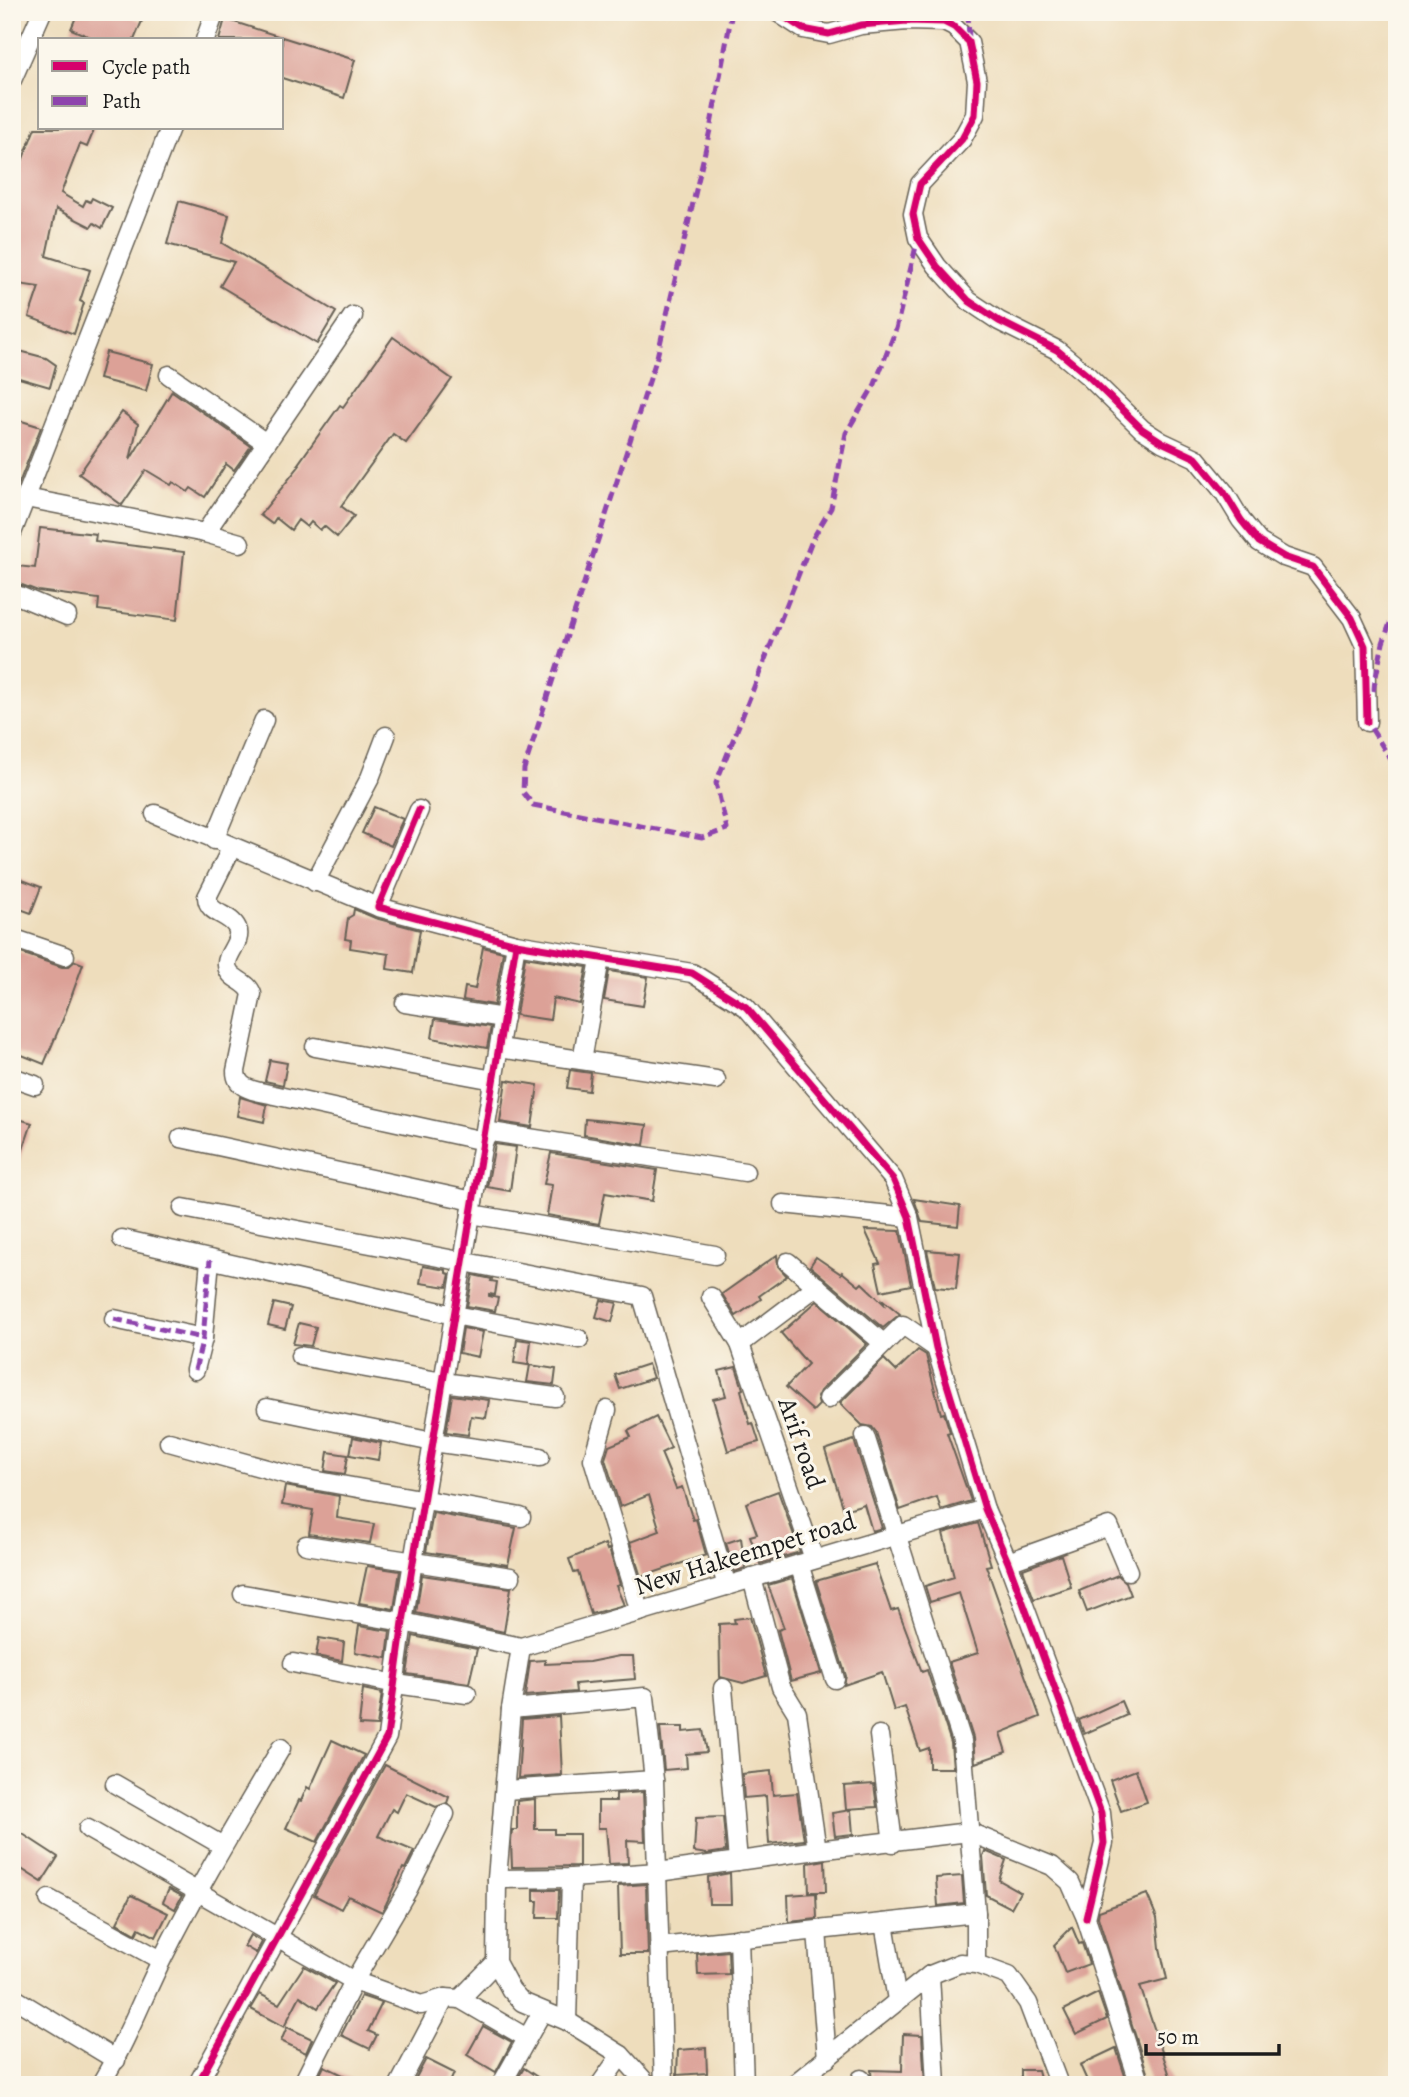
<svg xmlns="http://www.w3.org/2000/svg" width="1409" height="2097" viewBox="0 0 1409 2097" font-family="Alegreya,serif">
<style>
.building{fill:#dca197}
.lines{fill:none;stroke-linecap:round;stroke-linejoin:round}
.street-casing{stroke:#666054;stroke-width:21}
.street{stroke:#fff;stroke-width:18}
.quiet{stroke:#8e44ad;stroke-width:5;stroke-dasharray:10 5;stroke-linecap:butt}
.cycleway-casing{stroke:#fbf7ec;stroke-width:11}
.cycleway{stroke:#d6006c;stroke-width:7}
.labels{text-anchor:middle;stroke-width:6;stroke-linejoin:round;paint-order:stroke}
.street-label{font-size:26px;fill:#1c1c1c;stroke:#fbf7ec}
</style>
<rect width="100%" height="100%" fill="#fbf7ec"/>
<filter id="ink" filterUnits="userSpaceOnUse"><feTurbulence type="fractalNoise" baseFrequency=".0143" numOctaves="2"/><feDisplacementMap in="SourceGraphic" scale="14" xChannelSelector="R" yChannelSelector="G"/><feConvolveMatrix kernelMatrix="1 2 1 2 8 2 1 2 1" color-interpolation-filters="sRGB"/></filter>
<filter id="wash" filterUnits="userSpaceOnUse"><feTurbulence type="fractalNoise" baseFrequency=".00686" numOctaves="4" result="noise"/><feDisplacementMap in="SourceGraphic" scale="28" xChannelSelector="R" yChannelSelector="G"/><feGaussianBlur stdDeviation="1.57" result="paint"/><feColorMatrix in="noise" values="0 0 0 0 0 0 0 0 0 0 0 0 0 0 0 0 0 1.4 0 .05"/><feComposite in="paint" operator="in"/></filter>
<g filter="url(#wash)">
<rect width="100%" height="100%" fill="#eeddbc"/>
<g id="blocks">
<g class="building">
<path d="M78,12H121L142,21L134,40H97L71,29Z"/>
<path d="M225,19L281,37V40H219Z"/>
<path d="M282,37L355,60L344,98L282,78Z"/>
<path d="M35,128H95L87,147L80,144L61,193L83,206L86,200L90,202L92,198L112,208L102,228L94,223L91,227L56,209L46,256L90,270L80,301L84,303L74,334L29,317L39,287L12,283V167L19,169Z"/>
<path d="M179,201L229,215L222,243L336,312L317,344L220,286L234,262L167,244Z"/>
<path d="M393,337L452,379L406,443L393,434L341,506L354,516L337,537L324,526L320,530L311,522L307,527L298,520L291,530L276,518L272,524L260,515L300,465L298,464L340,405L343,407Z"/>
<path d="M12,349L46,358L56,365L50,387L12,376Z"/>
<path d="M106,352L153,364L146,391L99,379Z"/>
<path d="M172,391L251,446L234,470L226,464L205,497L191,488L188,492L173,482L171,485L146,470L122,505L79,474L122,412L138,424L130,460Z"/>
<path d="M12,418L41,427L12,501Z"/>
<path d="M40,528L96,534L95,541L184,552L177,620L98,610L99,599L38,591L14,582L17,566L35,568Z"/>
<path d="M374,807L403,819L391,846L362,833Z"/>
<path d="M12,876L41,887L31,913L12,906Z"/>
<path d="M354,909L375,918L420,930L413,973L387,969L389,954L350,948L351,940L345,939L348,918L353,915Z"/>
<path d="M483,947L503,952L494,1005L463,1000L465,987L475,989Z"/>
<path d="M12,950L62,967H68L75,961L83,964L64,1017L44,1064L12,1051Z"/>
<path d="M525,957L587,967L580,1004L553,998L550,1020L516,1015Z"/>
<path d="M609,971L648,977L643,1006L604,1000Z"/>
<path d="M435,1019L491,1027L487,1048L432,1038Z"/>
<path d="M270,1060L287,1063L283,1085L265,1081Z"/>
<path d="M570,1070L591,1073L589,1091L567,1088Z"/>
<path d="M506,1080L538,1085L532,1127L500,1122Z"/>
<path d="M240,1097L267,1105L264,1122L237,1116Z"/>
<path d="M12,1117L32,1123L15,1173L12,1172Z"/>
<path d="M585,1119L647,1125L644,1145L584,1135Z"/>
<path d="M495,1144L516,1147L510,1191L487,1187Z"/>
<path d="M551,1153L657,1170L652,1201L605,1193L599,1224L547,1215L552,1185L544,1184Z"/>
<path d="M914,1199L960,1206L958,1226L922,1222Z"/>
<path d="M865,1230L900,1231L911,1285L881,1291L875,1264L880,1263Z"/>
<path d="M927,1250L960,1253L956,1289L935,1287Z"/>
<path d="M777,1255L778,1266L787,1276L759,1296L761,1299L736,1316L722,1294Z"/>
<path d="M816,1257L841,1274L842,1272L859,1286L862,1283L884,1304L883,1300L900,1314L883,1328L810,1266Z"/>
<path d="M423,1266L446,1270V1273L450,1274L447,1287L420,1283Z"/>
<path d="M473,1275L492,1279L491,1281L497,1282L495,1295L489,1294V1296L498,1298L495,1311L467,1306Z"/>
<path d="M601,1300L617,1303L612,1322L596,1317Z"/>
<path d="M817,1301L867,1344L820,1391L817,1397L819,1405L813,1411L786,1387L808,1364L781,1333Z"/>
<path d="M274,1303L291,1307L285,1329L268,1325Z"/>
<path d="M299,1323L316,1327L311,1346L293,1344Z"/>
<path d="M463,1328L483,1332L478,1357L459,1353Z"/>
<path d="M517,1339L531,1341L528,1365L514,1363Z"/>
<path d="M918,1350L926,1355L941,1414L944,1413L950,1432L947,1433L971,1501L941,1510L937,1497L900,1510L876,1432L872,1427L862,1425L840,1403L884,1359L896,1371Z"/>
<path d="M648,1364L653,1378L620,1389L615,1375Z"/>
<path d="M530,1365L556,1369L554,1385L527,1382Z"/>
<path d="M736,1367L743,1389L741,1390L750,1424L753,1423L759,1442L728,1451L713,1399L726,1396L719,1371Z"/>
<path d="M452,1395L489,1400L486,1418L471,1416L468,1435L446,1432Z"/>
<path d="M656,1417L671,1448L661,1453L676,1489L682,1487L693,1520L696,1519L706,1555L641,1577L630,1542L660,1531L649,1495L620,1507L605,1459L609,1446L631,1437L628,1431Z"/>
<path d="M353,1437L381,1443L378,1460L350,1455Z"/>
<path d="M854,1440L882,1528L872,1531L864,1504L844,1510L825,1450Z"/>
<path d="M328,1452L348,1455L345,1474L325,1471Z"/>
<path d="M285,1486L339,1496L337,1518L374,1524L370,1543L309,1534L313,1510L282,1505Z"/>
<path d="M778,1491L800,1552L760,1564L750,1536L757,1534L746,1503Z"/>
<path d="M433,1513L516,1528L508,1565L426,1552Z"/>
<path d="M978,1523L991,1565L986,1566L1040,1717L1000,1733L1006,1752L975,1763L973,1738L949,1662L978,1653L959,1593L930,1602L925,1586L954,1577L943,1533Z"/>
<path d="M741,1538L745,1568L735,1572L726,1543Z"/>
<path d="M605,1544L607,1550L609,1549L620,1585L616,1586L624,1605L591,1614L578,1572L574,1573L569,1559Z"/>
<path d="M1061,1555L1071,1587L1034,1599L1023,1569Z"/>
<path d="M875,1564L891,1611L898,1609L922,1672L927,1670L951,1743L953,1768H929V1748L920,1751L905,1707L894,1711L882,1672L844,1685L846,1676L816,1581Z"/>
<path d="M367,1566L400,1571L394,1609L359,1603Z"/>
<path d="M422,1575L511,1588L504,1632L416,1613Z"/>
<path d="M1118,1575L1126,1582L1131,1595L1087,1612L1079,1591Z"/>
<path d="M792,1578L821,1673L791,1681L778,1630L784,1628L768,1585Z"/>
<path d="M750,1617L766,1676L743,1683L720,1677L719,1624L735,1623L734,1619Z"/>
<path d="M359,1626L390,1631L387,1658L355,1652Z"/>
<path d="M413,1636L477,1649L469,1683L407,1674Z"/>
<path d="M319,1638L344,1642L342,1661L316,1656Z"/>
<path d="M619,1656H633L635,1679L575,1684L576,1692L525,1696L530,1661L545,1660V1664L589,1662Z"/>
<path d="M363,1689L382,1693L377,1726L359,1725Z"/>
<path d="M1121,1701L1127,1715L1084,1734L1079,1720Z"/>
<path d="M559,1716L562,1775L518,1778L522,1719Z"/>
<path d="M660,1727H683V1732L703,1730L707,1752L686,1754L687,1768L664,1770Z"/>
<path d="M332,1740L364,1755L317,1842L286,1828L299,1800L301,1801L307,1787L310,1789Z"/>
<path d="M385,1765L449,1797L447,1803L436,1807L406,1793L397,1812L392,1809L378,1836L414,1851L405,1869L403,1868L386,1904L382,1912L348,1896L341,1909L314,1895Z"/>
<path d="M1136,1770L1147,1802L1121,1811L1110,1780Z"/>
<path d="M771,1771L773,1795L797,1793L804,1840L769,1844L766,1796L744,1798L742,1774Z"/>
<path d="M874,1784L877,1807L846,1809L844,1786Z"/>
<path d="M643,1792L645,1841L627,1840L628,1863L609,1864L606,1828H598V1801H616V1794Z"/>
<path d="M535,1799V1829H554V1834H579V1866L512,1867L511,1842L512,1830H517V1801Z"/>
<path d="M851,1810L853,1834L835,1836L832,1813Z"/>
<path d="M723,1817L726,1851L707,1854L694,1852L696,1818Z"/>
<path d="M12,1827L58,1857L42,1882L12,1863Z"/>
<path d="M985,1851L1006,1860L999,1880L1020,1892L1011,1908L986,1895L983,1856Z"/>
<path d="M825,1860L826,1892H809L808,1863Z"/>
<path d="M730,1873L731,1904H709L708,1877Z"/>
<path d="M962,1876L964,1903L938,1906L936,1878Z"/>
<path d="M646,1884L648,1954H620L618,1886Z"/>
<path d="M169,1889L182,1896L175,1909L163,1902Z"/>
<path d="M534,1890H559L558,1918H537L538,1901H534Z"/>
<path d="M816,1893L817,1919L789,1922L788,1895Z"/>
<path d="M1147,1894L1157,1918L1160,1948L1167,1979L1140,1986L1173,2085H1151L1098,1917L1099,1911Z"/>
<path d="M131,1895L168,1913L156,1937L139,1928L136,1934L117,1923Z"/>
<path d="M1072,1927L1079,1944L1082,1943L1089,1964L1065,1973L1054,1945Z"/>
<path d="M250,1935L262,1942L256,1953L244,1946Z"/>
<path d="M728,1951L729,1974L698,1975L697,1954Z"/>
<path d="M304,1966L335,1983L318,2008L300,1996L284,2027L251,2009L260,1994L279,2004Z"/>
<path d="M1098,1993L1107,2019L1076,2034L1064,2010Z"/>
<path d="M361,1996L382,2003L368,2031L377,2035L370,2049L341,2035Z"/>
<path d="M483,2026L512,2042L496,2072L467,2055Z"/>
<path d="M287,2027L312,2039L306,2053L281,2041Z"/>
<path d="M903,2034L922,2035L925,2085H872L871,2070L902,2071Z"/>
<path d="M706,2048L707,2073L677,2075L678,2050Z"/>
<path d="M1116,2048L1126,2079L1114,2085H1089L1080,2065Z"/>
<path d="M426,2059L454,2073L449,2085H412Z"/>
<path d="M324,2066L364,2085H315Z"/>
<path d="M524,2068L549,2085H518L515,2083Z"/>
<path d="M1021,2070H1038L1042,2085H1021Z"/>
</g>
</g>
</g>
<g filter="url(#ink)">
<use href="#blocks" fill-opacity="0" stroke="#666054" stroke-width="2"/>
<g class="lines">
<defs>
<g id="street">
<path d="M777,12L803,29L829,34L861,25L907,21L944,22L954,27L969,42L977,81L975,115L962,139L920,184L913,214L918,238L937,266L969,301L999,321L1057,350L1087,375L1142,429L1162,442L1196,458L1224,492L1241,520L1259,542L1284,557L1313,567L1352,618L1365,646L1367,722"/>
<path d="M205,40L215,12"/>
<path d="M12,80L42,12"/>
<path d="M169,375L266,443"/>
<path d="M26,498L205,533L353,316"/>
<path d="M12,533L170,128"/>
<path d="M205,533L240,543"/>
<path d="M12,593L67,616"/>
<path d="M419,810L378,907L516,944L692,973L746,1007L893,1179L909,1217L936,1348L985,1509L1008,1562L1101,1813L1104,1843L1086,1918"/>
<path d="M155,814L378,907"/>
<path d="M214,840L264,720"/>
<path d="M232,847L207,897C208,915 230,913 237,928C243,941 226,953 227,965C228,980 248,980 252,994L236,1071C236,1091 259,1091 274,1095L484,1141"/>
<path d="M315,882L370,778L386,736"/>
<path d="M12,938L65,956"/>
<path d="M405,1003L504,1018"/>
<path d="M315,1047L494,1080"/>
<path d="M499,1048L716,1080"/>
<path d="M582,1060L600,959"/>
<path d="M12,1077L35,1085"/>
<path d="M485,1131L745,1172"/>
<path d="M181,1138L473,1201"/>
<path d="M783,1204L909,1217"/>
<path d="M183,1208L642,1296L727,1586"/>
<path d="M471,1214L715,1255"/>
<path d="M122,1239L454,1315L579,1339"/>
<path d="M788,1262L883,1343"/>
<path d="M711,1297L740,1344L814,1559"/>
<path d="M114,1319L203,1338"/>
<path d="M740,1344L817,1286"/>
<path d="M300,1356L443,1382L555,1397"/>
<path d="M195,1370L203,1338L210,1260"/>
<path d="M828,1399L903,1325L936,1348"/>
<path d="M267,1408L433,1442L540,1457"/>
<path d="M607,1410L593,1459L640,1612"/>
<path d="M865,1436L962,1741L976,1913V1964"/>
<path d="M169,1442L296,1477L521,1517"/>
<path d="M306,1545L511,1577"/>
<path d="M1008,1562L1109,1526L1128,1571"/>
<path d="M799,1564L835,1679"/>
<path d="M752,1578L781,1687L797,1713L817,1850"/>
<path d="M243,1594L403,1622L521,1647L985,1509"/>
<path d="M521,1647L511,1709L497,1879L496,1962L511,1990L522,2002L567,2021L621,2055L648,2085"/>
<path d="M293,1663L396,1684L467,1694"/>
<path d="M723,1688L738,1861"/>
<path d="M511,1709L645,1697L654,1780L664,2085"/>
<path d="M879,1735L893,1843"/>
<path d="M115,1784L223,1846"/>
<path d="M505,1790L654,1780"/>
<path d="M88,1829L354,1981L421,2005L445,1998L460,1999L527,2038"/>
<path d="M497,1879L571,1878L658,1872L817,1850L969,1832L1052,1866L1070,1882L1086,1918L1140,2085"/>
<path d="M49,1899L161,1960"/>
<path d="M884,1923L897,2000"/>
<path d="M817,1931L827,2059"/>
<path d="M739,1938L744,2085"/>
<path d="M660,1947L976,1913"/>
<path d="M930,1975L936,2085"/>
<path d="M12,1997L116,2060"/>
<path d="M460,1999L496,1962"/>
<path d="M567,2021L571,1878"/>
<path d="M100,2085C125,2045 141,2001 162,1959C198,1887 240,1818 281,1748"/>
<path d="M197,2085L387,1737L403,1622L516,944"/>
<path d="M302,2085L354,1981L407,1891L445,1814"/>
<path d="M399,2085L445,1998"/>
<path d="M501,2085L542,2012"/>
<path d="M600,2085L621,2055"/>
<path d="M793,2085L930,1975L960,1963L976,1964L1009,1976L1028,2003L1059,2085"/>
<path d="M861,2085V2079"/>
</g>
</defs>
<use href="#street" class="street-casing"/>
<use href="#street" class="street"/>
<g class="quiet">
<path d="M732,12L710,130L657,357L524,769L523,792L533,805L702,838L727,829L716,783L813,538L831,508L846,433L875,384L896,329L918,238"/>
<path d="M968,12L969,42"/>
<path d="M1373,691L1383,643L1397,603"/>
<path d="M1369,715L1367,722L1397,769"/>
<path d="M114,1319L203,1338"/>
<path d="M195,1370L203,1338L210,1260"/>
</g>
<defs>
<g id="cycleway">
<path d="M777,12L803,29L829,34L861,25L907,21L944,22L954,27L969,42L977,81L975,115L962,139L920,184L913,214L918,238L937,266L969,301L999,321L1057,350L1087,375L1142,429L1162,442L1196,458L1224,492L1241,520L1259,542L1284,557L1313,567L1352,618L1365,646L1367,722"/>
<path d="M419,810L378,907L516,944L692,973L746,1007L893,1179L909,1217L936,1348L985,1509L1008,1562L1101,1813L1104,1843L1086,1918"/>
<path d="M197,2085L387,1737L403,1622L516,944"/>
</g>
</defs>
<use href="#cycleway" class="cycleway-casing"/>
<use href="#cycleway" class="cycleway"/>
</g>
</g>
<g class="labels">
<g class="street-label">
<text transform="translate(802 1443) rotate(71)" y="9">Arif road</text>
<text transform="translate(745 1553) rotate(-17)" y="9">New Hakeempet road</text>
</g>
</g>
<rect width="1409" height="2097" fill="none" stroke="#fbf7ec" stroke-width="42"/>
<rect x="38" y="38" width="245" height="91" fill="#fbf7ec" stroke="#a29f99" stroke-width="2"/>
<rect x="52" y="61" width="35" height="10" fill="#d6006c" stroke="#a29f99" stroke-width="2"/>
<text x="102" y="74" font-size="21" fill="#1c1c1c">Cycle path</text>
<rect x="52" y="96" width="35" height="10" fill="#8e44ad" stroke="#a29f99" stroke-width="2"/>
<text x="102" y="108" font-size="21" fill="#1c1c1c">Path</text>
<path d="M1146 2044v10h133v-10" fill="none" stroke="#1c1c1c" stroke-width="3.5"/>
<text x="1157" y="2044" font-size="21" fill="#1c1c1c" stroke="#fbf7ec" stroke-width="5" paint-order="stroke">50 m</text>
</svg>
